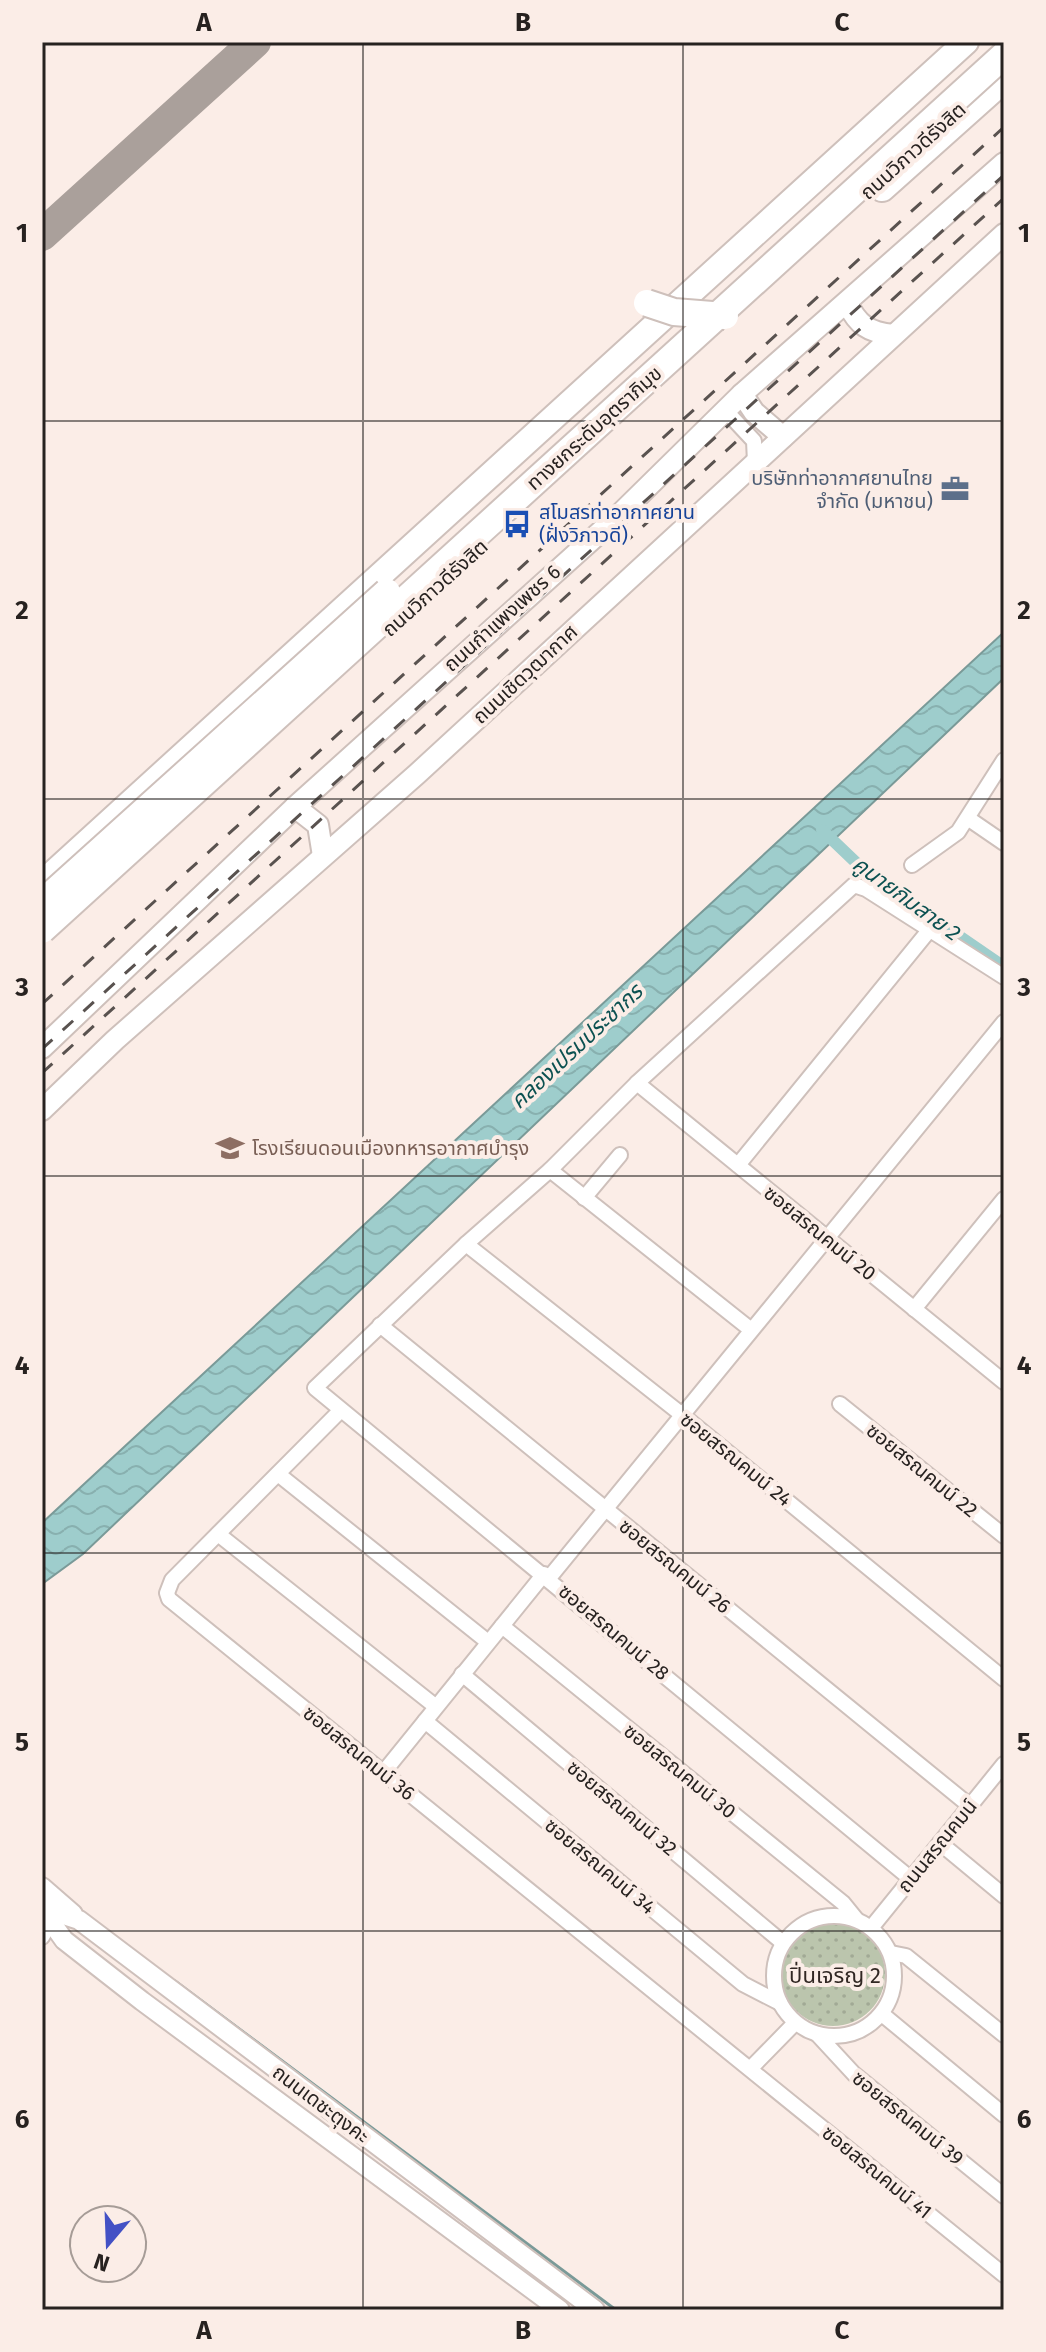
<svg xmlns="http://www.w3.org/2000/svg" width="1046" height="2352" viewBox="0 0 1046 2352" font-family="'Fira Sans','Noto Sans Thai',sans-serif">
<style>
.green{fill:url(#green-dots)}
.water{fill:url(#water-waves);stroke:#7a9a98;stroke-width:2}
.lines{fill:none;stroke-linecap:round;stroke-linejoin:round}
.stream{stroke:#7a9a98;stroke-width:3}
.canal{stroke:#9ecdcc;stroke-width:12}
.taxiway{stroke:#aaa09b;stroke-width:32}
.minor-casing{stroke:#cec0bb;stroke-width:18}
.tertiary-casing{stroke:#cec0bb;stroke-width:22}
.secondary-casing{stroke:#cec0bb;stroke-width:24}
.trunk-casing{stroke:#cec0bb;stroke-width:28}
.motorway-casing{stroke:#cec0bb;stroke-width:30}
.minor{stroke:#fff;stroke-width:14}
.tertiary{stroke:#fff;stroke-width:18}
.secondary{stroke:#fff;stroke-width:20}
.trunk{stroke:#fff;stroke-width:24}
.motorway{stroke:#fff;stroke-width:26}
.rail{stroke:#59524f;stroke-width:3;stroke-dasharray:14 14;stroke-linecap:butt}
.motorway-bridge-casing{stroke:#cec0bb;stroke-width:30;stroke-linecap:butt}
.motorway-bridge{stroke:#fff;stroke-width:26}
.grid{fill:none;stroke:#272220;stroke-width:2;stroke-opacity:0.55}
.labels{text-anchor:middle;stroke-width:8;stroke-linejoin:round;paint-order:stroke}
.street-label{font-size:20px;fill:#272220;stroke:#fbede7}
.service-label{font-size:20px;fill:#4e5e75;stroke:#fbede7;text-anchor:end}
.transit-label{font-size:20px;fill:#164399;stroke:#fbede7;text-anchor:start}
.education-label{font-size:20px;fill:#785e54;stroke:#fbede7;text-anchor:start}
.water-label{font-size:22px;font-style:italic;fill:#0c5151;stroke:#fbede7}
.neighbourhood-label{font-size:22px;fill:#312723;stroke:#fbede7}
.neatline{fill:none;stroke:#272220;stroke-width:3}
.grid-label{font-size:26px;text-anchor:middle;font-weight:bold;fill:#272220}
</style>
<defs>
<pattern id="green-dots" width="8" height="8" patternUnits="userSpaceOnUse" patternTransform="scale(2)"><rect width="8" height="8" fill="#bbc5ad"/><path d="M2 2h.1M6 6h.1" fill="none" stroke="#a1a995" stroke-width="1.8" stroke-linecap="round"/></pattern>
<pattern id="water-waves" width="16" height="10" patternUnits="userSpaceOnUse" patternTransform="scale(2)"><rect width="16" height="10" fill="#9ecdcc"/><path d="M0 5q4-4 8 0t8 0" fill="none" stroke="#88b0af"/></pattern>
</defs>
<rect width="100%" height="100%" fill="#fbede7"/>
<circle class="green" cx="833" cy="1974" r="52"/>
<path class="water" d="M1004,632V678L83,1554L42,1584V1523Z"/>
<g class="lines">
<path class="stream" d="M175,1981L616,2310"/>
<path class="canal" d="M822,830L867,873L1004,967"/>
<path class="taxiway" d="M42,235L255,42"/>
<defs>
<g id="minor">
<path d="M726,411L754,441L755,462"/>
<path d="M969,819L1004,843"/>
<path d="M912,865L958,832L1004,760"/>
<path d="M637,1083L1004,1382"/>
<path d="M738,1165L931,928"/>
<path d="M550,1170L750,1329"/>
<path d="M584,1198L620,1155"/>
<path d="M466,1244L681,1414L1004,1679"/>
<path d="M914,1309L1004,1199"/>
<path d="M380,1325L970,1806"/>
<path d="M840,1404L1004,1536"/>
<path d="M340,1411L172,1580L167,1593L169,1599L1004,2275"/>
<path d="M278,1474L488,1642"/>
<path d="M218,1534L435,1706"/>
<path d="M549,1578L1004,1022"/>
<path d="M502,1626L843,1903L856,1919"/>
<path d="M462,1674L783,1943"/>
<path d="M425,1721L743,1984L780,2003"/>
<path d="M383,1773L544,1574"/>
<path d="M940,1843L1004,1896"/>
<path d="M911,1879L315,1388L466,1244L550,1170L637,1083L854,885L866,889L1004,977"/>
<circle cx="834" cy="1976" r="60"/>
<path d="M871,1928L1004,1764"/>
<path d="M42,1937L46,1930"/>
<path d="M891,1953L906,1956L1004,2035"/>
<path d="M882,2014L1004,2115"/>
<path d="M817,2034L854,2074L1004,2196"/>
<path d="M751,2068L795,2023"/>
</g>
<g id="tertiary">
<path d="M42,1887L73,1914"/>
<path d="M42,1908L79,1920L595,2310"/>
<path d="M42,1909L64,1940L142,2001L560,2310"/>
</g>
<g id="secondary">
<path d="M847,303C858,325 868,332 893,335"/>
<path d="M742,394L754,412L783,437"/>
<path d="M295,807L318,825L323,856"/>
<path d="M42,1048L295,807L618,516L742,394L1004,163"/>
<path d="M42,1110L115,1040L417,774L1004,234"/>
</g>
<path id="trunk" d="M42,883L966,42"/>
<path id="motorway" d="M882,188L1004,79"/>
</defs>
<use href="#minor" class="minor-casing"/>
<use href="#tertiary" class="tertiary-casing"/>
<use href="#secondary" class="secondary-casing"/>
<use href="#trunk" class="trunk-casing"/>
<use href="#motorway" class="motorway-casing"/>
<use href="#minor" class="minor"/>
<use href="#tertiary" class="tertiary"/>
<use href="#secondary" class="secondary"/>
<use href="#trunk" class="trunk"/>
<use href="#motorway" class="motorway"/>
<g class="rail">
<path d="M42,1004L1004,127"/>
<path d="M42,1049L1004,175"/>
<path d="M42,1073L1004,198"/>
</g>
<defs>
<g id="motorway-bridge">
<path d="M647,303L674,312L725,316"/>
<path d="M42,903L387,592"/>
<path d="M42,930L1004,55"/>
</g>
</defs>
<use href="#motorway-bridge" class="motorway-bridge-casing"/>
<use href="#motorway-bridge" class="motorway-bridge"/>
</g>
<path class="grid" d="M363,42V2310M683,42V2310M42,421H1004M42,799H1004M42,1176H1004M42,1553H1004M42,1931H1004"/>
<defs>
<symbol id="office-bare" viewBox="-9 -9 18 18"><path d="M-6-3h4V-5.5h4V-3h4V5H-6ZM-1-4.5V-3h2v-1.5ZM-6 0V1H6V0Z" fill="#5c6f8a" stroke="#fbede7" stroke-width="2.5" paint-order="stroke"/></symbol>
<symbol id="bus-bare" viewBox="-9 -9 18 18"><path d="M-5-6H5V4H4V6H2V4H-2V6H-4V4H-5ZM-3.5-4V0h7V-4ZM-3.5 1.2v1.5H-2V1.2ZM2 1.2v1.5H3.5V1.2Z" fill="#1a4fb4" stroke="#fbede7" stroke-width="2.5" paint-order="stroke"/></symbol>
<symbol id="school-bare" viewBox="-9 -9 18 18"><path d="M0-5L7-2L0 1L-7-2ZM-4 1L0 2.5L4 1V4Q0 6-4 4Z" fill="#8d6e63" stroke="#fbede7" stroke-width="2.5" paint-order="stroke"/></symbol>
</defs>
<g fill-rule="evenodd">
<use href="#office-bare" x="935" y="469" width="40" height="40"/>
<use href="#bus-bare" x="497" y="504" width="40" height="40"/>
<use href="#school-bare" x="210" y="1128" width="40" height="40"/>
</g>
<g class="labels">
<g class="street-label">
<text transform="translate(913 151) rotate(-42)" y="7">ถนนวิภาวดีรังสิต</text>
<text transform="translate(594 428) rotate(-42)" y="7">ทางยกระดับอุตราภิมุข</text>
<text transform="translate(435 588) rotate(-42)" y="7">ถนนวิภาวดีรังสิต</text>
<text transform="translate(502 618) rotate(-42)" y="7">ถนนกำแพงเพชร 6</text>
<text transform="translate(525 674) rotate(-43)" y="7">ถนนเชิดวุฒากาศ</text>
<text transform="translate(820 1233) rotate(39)" y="7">ซอยสรณคมน์ 20</text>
<text transform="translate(736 1459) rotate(39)" y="7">ซอยสรณคมน์ 24</text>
<text transform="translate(922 1470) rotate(39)" y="7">ซอยสรณคมน์ 22</text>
<text transform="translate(675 1566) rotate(39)" y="7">ซอยสรณคมน์ 26</text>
<text transform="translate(614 1632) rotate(40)" y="7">ซอยสรณคมน์ 28</text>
<text transform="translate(359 1753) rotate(39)" y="7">ซอยสรณคมน์ 36</text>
<text transform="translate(680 1771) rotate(39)" y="7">ซอยสรณคมน์ 30</text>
<text transform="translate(622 1808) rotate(40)" y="7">ซอยสรณคมน์ 32</text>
<text transform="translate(937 1846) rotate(-51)" y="7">ถนนสรณคมน์</text>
<text transform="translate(600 1866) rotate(40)" y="7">ซอยสรณคมน์ 34</text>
<text transform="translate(321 2104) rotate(37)" y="7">ถนนเดชะตุงคะ</text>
<text transform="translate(908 2118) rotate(39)" y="7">ซอยสรณคมน์ 39</text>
<text transform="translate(877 2172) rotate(39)" y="7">ซอยสรณคมน์ 41</text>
</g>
<g class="service-label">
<text x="933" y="485">บริษัทท่าอากาศยานไทย<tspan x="933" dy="23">จำกัด (มหาชน)</tspan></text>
</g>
<g class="transit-label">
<text x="539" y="519">สโมสรท่าอากาศยาน<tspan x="539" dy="23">(ฝั่งวิภาวดี)</tspan></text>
</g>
<g class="education-label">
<text x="252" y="1155">โรงเรียนดอนเมืองทหารอากาศบำรุง</text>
</g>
<g class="water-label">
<text transform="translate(907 898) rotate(36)" y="8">คูนายกิมสาย 2</text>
<text transform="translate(576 1046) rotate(-43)" y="8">คลองเปรมประชากร</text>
</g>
<g class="neighbourhood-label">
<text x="835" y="1983">ปิ่นเจริญ 2</text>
</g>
</g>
<rect width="1046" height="2352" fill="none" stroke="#fbede7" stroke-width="88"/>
<g transform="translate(108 2244) rotate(199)"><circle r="38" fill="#fbede7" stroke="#a69c97" stroke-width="2"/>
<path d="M0-6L14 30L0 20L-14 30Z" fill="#4351c5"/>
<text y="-12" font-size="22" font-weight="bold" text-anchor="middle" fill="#272220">N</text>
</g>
<rect x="44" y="44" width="958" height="2264" class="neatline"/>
<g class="grid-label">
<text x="204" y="31">A</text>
<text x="523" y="31">B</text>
<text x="842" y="31">C</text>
<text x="22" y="242">1</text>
<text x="1024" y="242">1</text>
<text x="22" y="619">2</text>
<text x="1024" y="619">2</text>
<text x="22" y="996">3</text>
<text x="1024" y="996">3</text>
<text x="22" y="1374">4</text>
<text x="1024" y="1374">4</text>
<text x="22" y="1751">5</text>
<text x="1024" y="1751">5</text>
<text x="22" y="2128">6</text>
<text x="1024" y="2128">6</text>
<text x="204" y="2339">A</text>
<text x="523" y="2339">B</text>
<text x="842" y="2339">C</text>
</g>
</svg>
